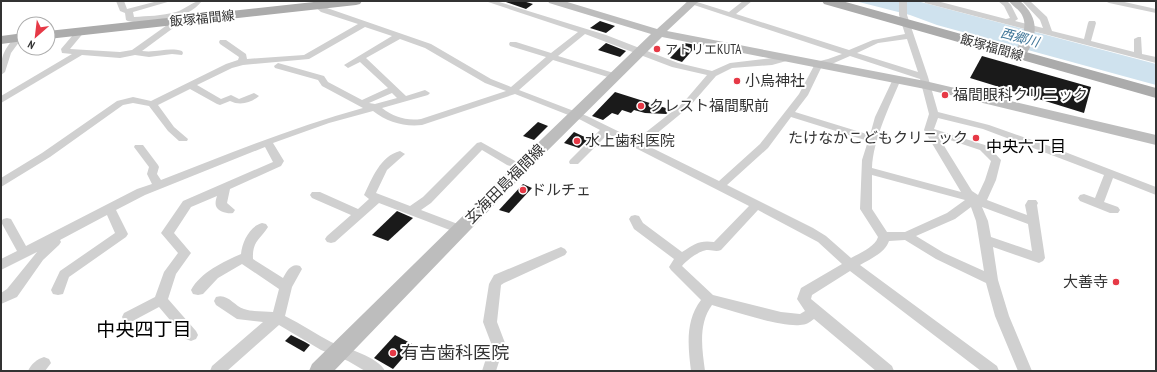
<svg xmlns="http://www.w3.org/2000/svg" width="1157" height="372" viewBox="0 0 1157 372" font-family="'PT Sans Narrow','Noto Sans JP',sans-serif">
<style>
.water{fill:#cfe2ee}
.building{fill:#1a1a1a}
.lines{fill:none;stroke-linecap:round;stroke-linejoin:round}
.street{fill:#d0d0d0;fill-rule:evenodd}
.secondary{fill:#bdbdbd;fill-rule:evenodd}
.primary{fill:#ababab;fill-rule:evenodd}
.poi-dot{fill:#e63946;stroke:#fff;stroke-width:1.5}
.labels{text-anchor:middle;stroke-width:4;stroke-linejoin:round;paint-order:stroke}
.far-street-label{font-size:13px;fill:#333;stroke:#fff}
.far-water-label{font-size:13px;font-style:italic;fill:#3f7597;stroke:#fff}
.far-poi-label{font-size:13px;fill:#333;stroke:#fff;text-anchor:start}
.poi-label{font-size:15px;fill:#333;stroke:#fff;text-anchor:start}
.street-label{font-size:15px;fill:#333;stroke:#fff}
.neighbourhood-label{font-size:16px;fill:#000;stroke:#fff}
.near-poi-label{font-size:18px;fill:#333;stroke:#fff;text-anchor:start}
.near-neighbourhood-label{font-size:19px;fill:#000;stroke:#fff}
</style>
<rect width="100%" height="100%" fill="#fff"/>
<path class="water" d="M855,1H917L1156,64V85L937,25L910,15Z"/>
<g class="building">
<path d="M503,1H523L533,4L526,9Z"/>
<path d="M600,21L615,26L606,33L590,28Z"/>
<path d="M606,43L626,51L620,57L598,50Z"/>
<path d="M684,43L697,45L682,62L670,58Z"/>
<path d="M982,56L1091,87L1084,113L970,78Z"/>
<path d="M615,92L672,110L666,114L645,113L634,110L631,113L622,110L618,115L612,113L603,120L592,116Z"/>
<path d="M538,122L548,126L534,140L523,136Z"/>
<path d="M574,132L589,139L579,148L564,143Z"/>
<path d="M523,184L532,188L509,213L499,210Z"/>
<path d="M397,211L413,218L388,241L372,235Z"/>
<path d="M291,335L305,342L310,345L304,352L285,341Z"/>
<path d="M395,335L414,345L393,369L374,358Z"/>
</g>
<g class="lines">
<g class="street">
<path d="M116,1H124L127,9L158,1H171L133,12L134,17C147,16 162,16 176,12C186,9 192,1 202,1C198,6 193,10 187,13C177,17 134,26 126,20L125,13L120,11Z"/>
<path d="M485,1H496L606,35L678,63L712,71L730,63L790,56L791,58L790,60L772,65L732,68L716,76L689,107L644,144L719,181L760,144L799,94L816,62L828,59L842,54L682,1H694L729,12L743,1H752L736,14L849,50L873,40L905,34L899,15V1H907V15L928,77L938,112L989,125L1052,147L1156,187V195L1113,178L1104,202L1118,207L1120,210L1118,213H1110L1080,201L1078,198L1080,195L1084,194L1095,198L1104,175L983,129L938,118L934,129L988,146L1001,160L996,180L987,200L1027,215L1025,205L1028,200H1036L1038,203L1037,205L1045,258L1043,261L1039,263L993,247L998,280L1009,316L1032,371H1018L995,316L986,283L936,259L905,240L889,241C885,253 870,259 860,265L997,366L999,371H981L850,271L812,295L811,299L892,366L894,371H876L814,319C810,322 806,325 800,325C780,327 733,311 712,305C698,324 702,349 705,371H691C688,346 685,321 701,300L671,270L669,267L674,259L634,229L629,219L631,216L635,215L639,216L643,223L682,252C695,244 699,240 714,242L749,206L608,134L578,164H570L569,162L570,160L600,130L581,120L515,94L422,125C404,127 387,122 373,111L329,123L273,143L284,161L281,166L230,189L227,203L235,210L233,213C228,214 218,212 216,206C215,203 216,199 217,196L191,207L174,233L191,253L176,274L168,299L196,331L198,335L196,339L191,341L186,339L159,307L129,323L124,321L122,317L124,313L155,297L164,272L178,253L161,233L183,201L273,162L265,147L145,195L116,210L128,234L126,237L69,277L63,294L58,295L53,294L51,290L60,271L115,233L107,215L60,240L61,242L59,245L43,260L17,297L1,304V293L7,289L37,252L1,270V259L17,251L1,222L3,219L7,218L11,219L26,246L137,189L152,184L147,174L149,167L134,147L135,145H143L158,165L159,167L157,174L161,180C228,154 294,127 363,108L322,86L318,80L275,68L274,66L278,63L324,76L328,82L362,100L388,88L360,62L348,68L344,65L392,36L365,27L309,59L243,65L232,68L197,85L221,99L231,95L239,99L254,93L259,96C251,103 240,106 230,101L220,105L217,104L190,89L158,105L174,127L188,139L187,141H179L168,131L149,106L133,103L123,105L50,157L1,187V178L42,153L117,101L133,97L151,101L226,64L238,60L239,57L220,44L219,42L220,40H226L246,54L247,59L304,55L358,24L321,12L313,5L317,3L327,8L431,44L491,79L511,87L546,57L510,46L509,44L510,42H516L551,53L578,32ZM585,34L672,67L707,75L683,103L636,140L587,116L519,90L553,60L611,78H617L618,76L617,74L558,56ZM400,39L425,48L485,83L506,91L421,119C406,121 394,117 382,108L428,95L430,93L425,90L406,96L366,58ZM907,39L918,72L857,53L878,43ZM850,56L920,79L929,114L924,130L961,192L872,168C873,140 890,105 901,79L900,77H894L893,79L875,117L870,135L795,112L808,95L822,66L834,63ZM392,93L397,98L375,104L369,103ZM791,117L868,141L862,160L860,209L878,237C875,247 860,253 851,258L826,236L813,228L727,185L768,148ZM938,136L980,150L991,161L985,180L978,195L972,191ZM872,175L965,200L947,213L905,232H887L872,209ZM971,207L976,221L984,271L944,253L916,236L955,219ZM982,207L1028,224L1032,251L991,237L988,221ZM758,210L818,242L842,264L801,288L797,299L805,311L800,314L781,312L713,295L682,266C687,260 700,250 708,250C713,250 716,252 721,250Z"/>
<path d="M924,1H937L1006,19L1010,18L1004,6L998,1H1007L1011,5L1018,19L1015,21L1043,28L1040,20L1022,1H1030L1047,17L1052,31L1084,39L1088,23L1089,21H1095L1096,23L1091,41L1134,52V39L1138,37H1141L1142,54L1156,57V63L925,3Z"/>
<path d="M1105,1H1120L1156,9V13L1109,3Z"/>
<path d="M177,18H180L184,20L142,51C157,53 168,47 182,51L183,53L182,55L172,54L149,57L135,55L120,58L82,55L1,103V96L72,54L62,53L61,49L78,29H84L85,31L70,49L120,52L132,50Z"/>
<path d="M15,36H21L22,38L11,53L5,72L1,75C1,54 3,53 15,36Z"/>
<path d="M481,142L515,161L526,165L527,167L522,170L507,165L482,150L431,203L421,210L463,226L465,229L463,232L459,233L455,232L379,203L335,242L331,243L327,242L325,239L327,236L351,215L312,198L310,195L312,192H320L358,209L369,199L364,195C372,179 380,156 400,151L405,154L387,170L376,193L410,206L423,197L477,143Z"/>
<path d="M262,223L266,224L268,227C260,240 252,241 253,259L283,278C287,271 291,263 300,266L302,269L292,287L285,316C301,324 316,334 331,342C345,348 379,357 385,371H365L348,361L321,350L279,325L227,371H210L212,366L263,322L237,319L216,305L214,301L216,297C228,293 234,306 244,309C252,312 264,311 273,312L279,289L242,264L218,278L203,294L198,295L193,294L191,290C201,272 223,262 241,254C242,242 250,226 262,223Z"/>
<path d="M561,247L565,249L567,252L565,255L504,283L501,285L497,322L505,343L496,371H482L491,343L483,322L489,284L494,275Z"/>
<path d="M44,357L49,359L51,363L45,371H28C31,364 37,359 44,357Z"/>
</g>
<g class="secondary">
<path d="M548,1H564L657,29L688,1H699L667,31L925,81L1156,135V145L925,89L662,37L527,171L334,371H309L312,364L517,163L651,34L549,3Z"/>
<path d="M1009,1H1020C1040,18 1038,37 1024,58H1016L1014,55C1019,43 1029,28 1022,15C1019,9 1012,6 1009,1Z"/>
</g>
<g class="primary">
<path d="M323,1H362L360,4L356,5L48,39V31Z"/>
<path d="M822,1H842L1156,88V98L824,4Z"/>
<path d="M24,33V41L1,44V36Z"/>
</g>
</g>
<g class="poi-dot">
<circle cx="657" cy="49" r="4"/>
<circle cx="737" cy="81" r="4"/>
<circle cx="945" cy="95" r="4"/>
<circle cx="641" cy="106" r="4"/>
<circle cx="976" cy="138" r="4"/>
<circle cx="577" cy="141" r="4"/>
<circle cx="523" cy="190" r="4"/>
<circle cx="1116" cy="282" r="4"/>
<circle cx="393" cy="353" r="4"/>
</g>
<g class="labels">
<g class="far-street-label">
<text transform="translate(202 18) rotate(-6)" y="5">飯塚福間線</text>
<text transform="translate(992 47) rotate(16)" y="5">飯塚福間線</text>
</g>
<g class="far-water-label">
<text transform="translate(1020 37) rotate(15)" y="5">西郷川</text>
</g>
<g class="far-poi-label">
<text x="665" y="54">アトリエKUTA</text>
</g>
<g class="poi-label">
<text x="745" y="86">小烏神社</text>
<text x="953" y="100">福間眼科クリニック</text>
<text x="649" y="111">クレスト福間駅前</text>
<text x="968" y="143" text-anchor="end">たけなかこどもクリニック</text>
<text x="585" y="146">水上歯科医院</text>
<text x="531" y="195">ドルチェ</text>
<text x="1108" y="287" text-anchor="end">大善寺</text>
</g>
<g class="street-label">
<text transform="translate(505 184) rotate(-45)" y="5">玄海田島福間線</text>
</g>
<g class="neighbourhood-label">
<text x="1026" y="152">中央六丁目</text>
</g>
<g class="near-poi-label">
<text x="401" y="359">有吉歯科医院</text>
</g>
<g class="near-neighbourhood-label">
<text x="144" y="336">中央四丁目</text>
</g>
</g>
<rect width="1157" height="372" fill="none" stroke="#333333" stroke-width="4"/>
<g transform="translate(36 36) rotate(208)"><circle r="19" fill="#ffffff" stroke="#adadad"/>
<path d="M0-3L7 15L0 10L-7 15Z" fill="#e63946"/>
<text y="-6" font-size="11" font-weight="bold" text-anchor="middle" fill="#333333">N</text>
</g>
</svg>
